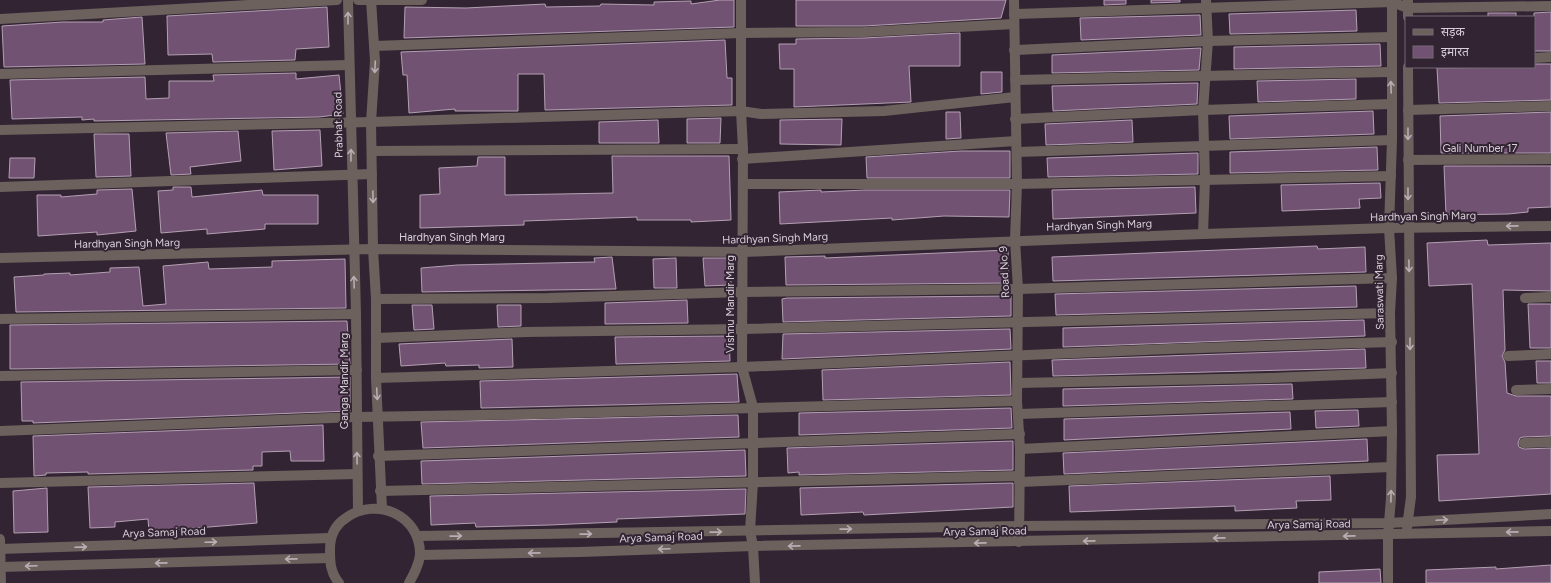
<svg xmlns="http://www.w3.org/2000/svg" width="1551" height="583" viewBox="0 0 1551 583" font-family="Figtree,'Noto Sans Devanagari',sans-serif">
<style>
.building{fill:#725272;stroke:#b3a0b2}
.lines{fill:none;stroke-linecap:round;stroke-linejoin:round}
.minor{stroke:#6c615d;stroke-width:10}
.oneway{stroke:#b8aeb3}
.labels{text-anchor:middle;stroke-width:4;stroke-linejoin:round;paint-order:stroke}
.street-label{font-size:11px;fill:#d8cfd8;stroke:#332433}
</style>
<rect width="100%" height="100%" fill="#332433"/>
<g class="building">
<path d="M720,0H734V27L404,38L405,7L466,8L545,4L546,7L600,6L601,4L654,5V2L691,1V4Z"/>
<path d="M796,0H1006L1001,18L864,26H796Z"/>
<path d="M1104,0H1126V4L1104,5Z"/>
<path d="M1151,0H1180V2L1151,3Z"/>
<path d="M327,7L329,47L296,49L295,60L213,62L212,54L168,55L167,16Z"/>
<path d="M1356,10L1357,31L1230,34L1229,14Z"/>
<path d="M1551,12V51H1534V13Z"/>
<rect x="1488" y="13" width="28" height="4"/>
<path d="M1200,15L1201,35L1081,40L1080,18Z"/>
<path d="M142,17L145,64L4,67L2,26L63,22H103V20Z"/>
<path d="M960,33V66H909L911,102L794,107V69H780L779,44H796V39L864,38Z"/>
<path d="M725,40L727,78H732V105L545,110L544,74H518V111H455V109L409,113L407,75H403L401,52Z"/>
<path d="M1380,44L1381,66L1234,69V47Z"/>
<path d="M1201,48L1199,70L1052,73V55Z"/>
<path d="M1534,64H1551V100L1439,103L1437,68L1534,67Z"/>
<path d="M981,72H1002V92L981,94Z"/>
<path d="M296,73V79L339,75L343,114L319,117L94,121V119L82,120V117L12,119L10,80L145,77L146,99L169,98V81H214L213,75Z"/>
<path d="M1356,79V99L1258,102L1257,81Z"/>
<path d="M1198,83L1197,104L1053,111L1052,86Z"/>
<path d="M1373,111L1374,134L1230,139L1229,116Z"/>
<path d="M946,112H960L961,138L946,139Z"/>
<path d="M1551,112V153H1441L1440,116Z"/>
<path d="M721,118L720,143H687V119Z"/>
<path d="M842,119L841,145L780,144V120Z"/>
<path d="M658,120L659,143H599V122Z"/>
<path d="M1132,120L1133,142L1046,145L1045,124Z"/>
<path d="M320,130L322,166L274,170L272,131Z"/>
<path d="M238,131L241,161L190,167L191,174L171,175L166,133Z"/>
<path d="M94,134H129L131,176L96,177Z"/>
<path d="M1377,147L1378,170L1230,173V152Z"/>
<path d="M961,151H1010V178H867L866,157Z"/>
<path d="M1198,153V174L1048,177L1047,158Z"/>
<path d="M612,156H729L731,220L691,222V220H637V217L524,221V225L420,228V195L440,194L439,168L477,166L478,157H505V195L613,193Z"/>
<path d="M10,158H35L34,178H9Z"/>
<path d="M1444,166H1551V207L1528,208V212L1508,214L1446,215Z"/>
<path d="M1380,183L1381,198L1359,199L1360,208L1282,211L1281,185Z"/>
<path d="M173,187H191L192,197L262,190L263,195H318V224H265V229L207,234V229L161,233L158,191L173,190Z"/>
<path d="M1195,187L1196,213L1053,219L1052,190Z"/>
<path d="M132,189L136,231L97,235V232L38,236L37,195H61V197L97,194V190Z"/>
<path d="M821,190V192L865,190H1010L1009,217L944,216L892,220V218L780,224L779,192Z"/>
<path d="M1487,240L1488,245L1551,243V291L1503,290L1505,350L1502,356L1505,362L1507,393L1516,396H1551V436L1523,437L1520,438L1518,443L1519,447L1524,449L1551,448V494L1439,501L1437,455L1479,454L1472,284L1429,286L1427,243Z"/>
<path d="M1317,246L1318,249L1365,247L1366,272L1053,281L1052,257Z"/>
<path d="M1008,250L1009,283L786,285L785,257L825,256V258Z"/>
<path d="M612,257L616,289L422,292L421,268L457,265L595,262L594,258Z"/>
<path d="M676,258L677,288H654L653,259Z"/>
<path d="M703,258H730L731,285L705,286Z"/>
<path d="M345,259L346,308L16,312L14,277L44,275V274L70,273V275L110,272V268L139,267L143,306L166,304L163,266L208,262L209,269L272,267V261Z"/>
<path d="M1356,286L1357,307L1056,315L1055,294Z"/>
<path d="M1011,296V316L783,322L782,299L787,298Z"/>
<path d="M687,300L688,323L605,324V303Z"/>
<path d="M1528,304H1551V348H1530Z"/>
<path d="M412,305H432L434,329L414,330Z"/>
<path d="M497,305H521V326L498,327Z"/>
<path d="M1364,320L1365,336L1063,347V328Z"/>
<path d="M347,321L350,364L10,369V325Z"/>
<path d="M1010,329L1011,349L782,359L783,334Z"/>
<path d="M729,336L730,361L616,364L615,337Z"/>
<path d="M512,339L513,367L479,368V365L446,366L445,363L401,366L399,344Z"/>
<path d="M1365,349L1366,368L1053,376L1052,360Z"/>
<path d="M1536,361H1551V383H1537Z"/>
<path d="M1010,362L1011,395L823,400L822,370Z"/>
<path d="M737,374L739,402L481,408L480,381Z"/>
<path d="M350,377V411L33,423V421H22L21,382Z"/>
<path d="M1292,384L1293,399L1063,406V389Z"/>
<path d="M1011,408L1012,428L799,435V413Z"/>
<path d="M1358,410L1359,426L1316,428L1315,411Z"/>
<path d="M1290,412L1291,429L1064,440V419Z"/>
<path d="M738,415L739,437L423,448L421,422Z"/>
<path d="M323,425L324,461H291L290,451L262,452V466H253V470L88,474V472L46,473V475L34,476L33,436Z"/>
<path d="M1367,439L1368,461L1064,474L1063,453Z"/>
<path d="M1013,441V470L799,475V472L788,473L787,448Z"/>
<path d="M745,450L746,476L422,484L421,461Z"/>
<path d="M1330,476L1331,500L1296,501L1297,508L1235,511V506L1070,512L1069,486Z"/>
<path d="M254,483L257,523L149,532L148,519L115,522V527L90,528L88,487Z"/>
<path d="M1013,483V507L864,515L863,512L801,515L800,488Z"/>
<path d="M47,488L48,532L14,533L13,491Z"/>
<path d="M746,489L745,514L617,519V522L550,525L476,527L475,523L431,525L430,496Z"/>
<path d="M1551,565V583H1426V570L1496,567V569Z"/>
<path d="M1380,569L1381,583H1319V572Z"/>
</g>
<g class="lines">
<g class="minor">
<path d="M348,0L356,314L358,511"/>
<path d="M358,0H422"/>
<path d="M371,0L375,61L371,122L373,249L376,299V378L382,509"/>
<path d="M741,0V111L743,149L742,367L753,407V482L750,531L753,546L755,583"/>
<path d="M1014,0L1017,184L1015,240L1018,289L1017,401L1020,449L1019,542"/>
<path d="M1408,0V17"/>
<path d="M1014,14L1392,2L1408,8L1551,6"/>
<path d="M0,19L337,0"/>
<path d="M374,46L741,33L864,32L1014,24"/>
<path d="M1014,50L1208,41L1392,37"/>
<path d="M1534,58L1551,57"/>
<path d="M0,74L348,65"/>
<path d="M1015,80L1390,72"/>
<path d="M1408,110L1551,106"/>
<path d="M1015,119L1203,110L1391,104"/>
<path d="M0,130L371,122L741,111L761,114L884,111L1015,97"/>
<path d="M372,151L743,149"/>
<path d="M1017,152L1392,140"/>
<path d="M742,159L1016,141"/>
<path d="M1408,160L1551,159"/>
<path d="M743,184H1017L1391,176"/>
<path d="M0,187L372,174"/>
<path d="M1203,234L1205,179L1203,110L1208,41L1206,0"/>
<path d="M0,258L373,249L742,252L1203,234L1389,228L1551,226"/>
<path d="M1525,298L1551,297"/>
<path d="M376,299L549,298L742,292L1018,289L1392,278"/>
<path d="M0,319L356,314"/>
<path d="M376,338L526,332L742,329L1390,313"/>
<path d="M1508,356L1551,354"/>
<path d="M0,376L357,370"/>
<path d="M376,378L742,367L1168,349L1392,342"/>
<path d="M1018,383L1269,378L1392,373"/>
<path d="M1516,390L1551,389"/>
<path d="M1019,414L1392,402"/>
<path d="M0,431L357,417L533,414L1017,401"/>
<path d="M1524,443L1551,442"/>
<path d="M1020,449L1392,431"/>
<path d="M378,456L1020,434"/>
<path d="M1019,482L1391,467"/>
<path d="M0,483L357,474"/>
<path d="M380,491L1019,476"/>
<path d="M1407,527L1411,497L1408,67"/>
<path d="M417,536L1019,526L1389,523L1551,514"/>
<path d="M0,539L1,583"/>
<path d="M0,549L330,538"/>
<path d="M420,555L580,552L753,546L1551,531"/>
<path d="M0,567L330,558"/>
<path d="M339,583C330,572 330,562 330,549C330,536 335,525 346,518C376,496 421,515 420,555C419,565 414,574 409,583"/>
<path d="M1388,583V535L1391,498L1392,431L1390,313L1392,278L1389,228L1392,140V0"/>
</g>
</g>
<defs><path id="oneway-shaft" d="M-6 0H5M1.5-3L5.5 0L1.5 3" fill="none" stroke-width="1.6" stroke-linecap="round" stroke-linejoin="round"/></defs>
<g class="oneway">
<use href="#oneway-shaft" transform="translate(348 18) rotate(-90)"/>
<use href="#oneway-shaft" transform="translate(375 67) rotate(93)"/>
<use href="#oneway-shaft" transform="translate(1391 87) rotate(-92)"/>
<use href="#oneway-shaft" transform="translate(1408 134) rotate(90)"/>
<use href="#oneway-shaft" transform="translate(351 155) rotate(-90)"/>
<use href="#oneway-shaft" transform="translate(1408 194) rotate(90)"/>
<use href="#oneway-shaft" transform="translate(373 197) rotate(89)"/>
<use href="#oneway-shaft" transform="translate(1512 226) rotate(179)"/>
<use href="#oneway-shaft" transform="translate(1409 266) rotate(89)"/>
<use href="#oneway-shaft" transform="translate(354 282) rotate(-92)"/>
<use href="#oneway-shaft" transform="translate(1410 344) rotate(90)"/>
<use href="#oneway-shaft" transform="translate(377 394) rotate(87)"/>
<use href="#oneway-shaft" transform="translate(357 458) rotate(-91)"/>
<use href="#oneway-shaft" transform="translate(1391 496) rotate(-89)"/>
<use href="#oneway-shaft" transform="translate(1442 520) rotate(-3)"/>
<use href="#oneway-shaft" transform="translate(846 529) rotate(-1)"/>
<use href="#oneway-shaft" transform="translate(716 532) rotate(-1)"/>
<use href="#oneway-shaft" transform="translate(1512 532) rotate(179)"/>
<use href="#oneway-shaft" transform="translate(586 534) rotate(-1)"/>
<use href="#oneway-shaft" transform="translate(456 536) rotate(-1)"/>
<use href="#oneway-shaft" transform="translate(1349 536) rotate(179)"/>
<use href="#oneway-shaft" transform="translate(1219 538) rotate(179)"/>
<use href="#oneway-shaft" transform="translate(1089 541) rotate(179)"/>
<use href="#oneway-shaft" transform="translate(211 542) rotate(-2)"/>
<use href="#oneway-shaft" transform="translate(980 543) rotate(179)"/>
<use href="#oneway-shaft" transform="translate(794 546) rotate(179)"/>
<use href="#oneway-shaft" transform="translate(81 547) rotate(-2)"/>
<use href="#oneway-shaft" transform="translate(664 549) rotate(178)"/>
<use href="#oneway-shaft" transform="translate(534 553) rotate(179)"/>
<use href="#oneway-shaft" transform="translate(291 559) rotate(179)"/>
<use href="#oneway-shaft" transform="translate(161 563) rotate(179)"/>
<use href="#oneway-shaft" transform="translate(31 566) rotate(178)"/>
</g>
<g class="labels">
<g class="street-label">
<text transform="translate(338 125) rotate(-91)" y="4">Prabhat Road</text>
<text x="1480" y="152">Gali Number 17</text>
<text transform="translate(1423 216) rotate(-1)" y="4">Hardhyan Singh Marg</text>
<text transform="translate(1099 225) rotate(-2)" y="4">Hardhyan Singh Marg</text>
<text x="452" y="241">Hardhyan Singh Marg</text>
<text transform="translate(775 238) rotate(-2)" y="4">Hardhyan Singh Marg</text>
<text transform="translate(127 243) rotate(-1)" y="4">Hardhyan Singh Marg</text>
<text transform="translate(1004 272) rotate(-93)" y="4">Road No 9</text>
<text transform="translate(1379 292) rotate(-91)" y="4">Saraswati Marg</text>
<text transform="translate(730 304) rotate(-90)" y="4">Vishnu Mandir Marg</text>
<text transform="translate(344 381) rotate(-90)" y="4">Ganga Mandir Marg</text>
<text transform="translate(1309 524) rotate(-1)" y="4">Arya Samaj Road</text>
<text transform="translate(985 531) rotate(-1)" y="4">Arya Samaj Road</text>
<text transform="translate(164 532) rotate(-2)" y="4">Arya Samaj Road</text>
<text transform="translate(661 537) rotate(-2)" y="4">Arya Samaj Road</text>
</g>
</g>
<rect x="1405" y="16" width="130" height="52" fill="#332433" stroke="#756875"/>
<rect x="1413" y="29" width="20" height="6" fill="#6c615d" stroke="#756875"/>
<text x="1441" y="36" font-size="12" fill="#d8cfd8">सड़क</text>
<rect x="1413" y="46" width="20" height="12" fill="#725272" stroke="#756875"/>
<text x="1441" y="56" font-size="12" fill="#d8cfd8">इमारत</text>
</svg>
